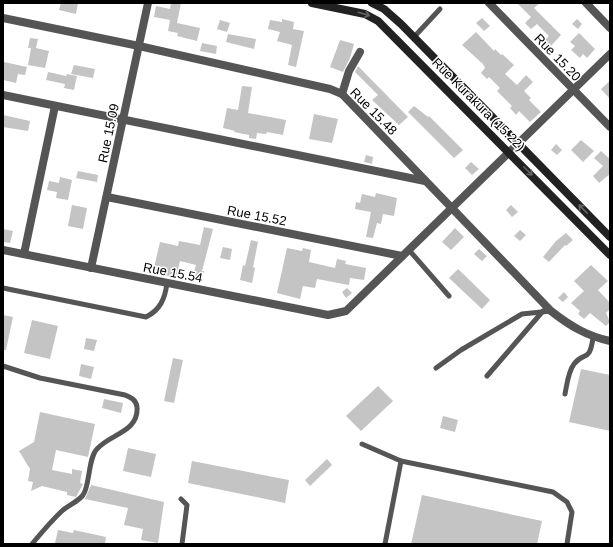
<svg xmlns="http://www.w3.org/2000/svg" width="613" height="547" viewBox="0 0 613 547" font-family="Arial,sans-serif">
<style>
.building{fill:#c4c4c4}
.lines{fill:none;stroke-linecap:round;stroke-linejoin:round}
.lane{stroke:#555;stroke-width:5}
.street{stroke:#555;stroke-width:8}
.secondary{stroke:#222;stroke-width:8}
.oneway{stroke:#646464}
.labels{text-anchor:middle;stroke-width:3;stroke-linejoin:round;paint-order:stroke}
.street-label{font-size:13px;fill:#000;stroke:#fff}
</style>
<rect width="100%" height="100%" fill="#fff"/>
<g class="building">
<path d="M61,3H78L76,14L59,10Z"/>
<path d="M171,3H181L177,23L200,28L197,41L177,36L178,33L168,31L170,20L154,17L156,6L170,9Z"/>
<path d="M517,3H540L534,8L561,35L549,48L543,42L549,36L537,24L531,29L525,23L531,17Z"/>
<path d="M482,18L490,26L484,31L476,23Z"/>
<path d="M282,19L294,22L293,29L304,31L296,67L288,65L292,45L277,41L280,32L268,29L270,20L282,22Z"/>
<path d="M577,19L582,24L578,29L572,24Z"/>
<path d="M220,20L230,23L227,32L217,29Z"/>
<path d="M476,32L494,51L495,49L501,55L502,54L514,65L505,74L517,85L526,75L533,82L524,91L531,98L529,100L541,112L530,122L519,111L516,115L510,108L512,106L497,91L500,88L489,77L487,79L481,73L485,68L483,64L462,45Z"/>
<path d="M579,33L595,49L587,58L583,54L580,58L571,50L575,46L570,42Z"/>
<path d="M228,34L256,39L254,49L226,42Z"/>
<path d="M30,38L38,39L36,48L49,51L45,68L28,65L31,48H28Z"/>
<path d="M340,40L354,44L350,58L343,72L330,67Z"/>
<path d="M202,43L217,46L216,54L200,51Z"/>
<path d="M4,62L27,67L25,75L18,74L16,83L3,80Z"/>
<path d="M74,65L95,69L93,78L71,74Z"/>
<path d="M358,66L408,117L399,125L372,100L378,95L355,72Z"/>
<path d="M48,72L66,76L67,74L77,76L74,90L64,88L65,84L46,80Z"/>
<path d="M610,81V99L601,89Z"/>
<path d="M242,86L252,87L248,113L286,120L283,135L267,132L266,134L257,133L256,139L249,138V135L234,132L235,131L223,128L227,108L238,110Z"/>
<path d="M414,106L428,117L429,116L463,150L454,158L408,112Z"/>
<path d="M314,114L338,119L332,143L309,139Z"/>
<path d="M3,115L30,121L28,131L3,127Z"/>
<path d="M581,140L594,151L583,162L571,150Z"/>
<path d="M556,144L562,150L557,155L551,150Z"/>
<path d="M601,151L610,159V174L599,183L593,176L603,166L594,158Z"/>
<path d="M366,155L373,157L372,164L364,162Z"/>
<path d="M471,162L479,169L472,175L465,168Z"/>
<path d="M78,171L98,175L97,182L76,178Z"/>
<path d="M60,177L72,180L68,200L56,198L57,192L47,190L49,181L59,183Z"/>
<path d="M376,193L397,198L394,216L383,214L381,224L377,223L373,238L366,237L371,212L355,209L356,202L360,203L362,194L375,197Z"/>
<path d="M72,205L87,208L83,229L68,226Z"/>
<path d="M511,205L518,212L512,217L506,210Z"/>
<path d="M204,227L213,229L202,271H204L202,278L193,275L196,265L180,261L176,278L153,272L160,242L178,246L179,241L200,245Z"/>
<path d="M455,228L464,237L451,250L442,242Z"/>
<path d="M3,229L13,231L10,243L3,242Z"/>
<path d="M520,230L526,235L520,241L514,236Z"/>
<path d="M566,233L573,240L566,246L565,245L549,262L543,257L556,241Z"/>
<path d="M251,240L258,242L253,267L255,268L252,283L240,280L243,265L245,266Z"/>
<path d="M223,247L232,249L230,260L220,258Z"/>
<path d="M287,248L302,251L303,248L311,250L309,262L335,268L337,259L346,261L345,264L366,268L364,280L350,278L349,285L317,279L315,288L303,286L300,299L277,293Z"/>
<path d="M479,249L487,256L482,261L474,254Z"/>
<path d="M591,265L608,281L598,290L610,303V309L606,313L610,322L606,326L590,313L584,319L578,314L580,311L571,303L584,291L574,281Z"/>
<path d="M458,269L490,300L482,309L449,278Z"/>
<path d="M347,288L352,293L346,298L342,292Z"/>
<path d="M564,292L568,297L563,302L558,298Z"/>
<path d="M3,315L13,317L6,350H3Z"/>
<path d="M32,320L58,326L50,359L24,353Z"/>
<path d="M86,338L97,340L94,351L84,349Z"/>
<path d="M173,358L183,360L174,403L164,401Z"/>
<path d="M81,364L94,367L91,379L79,376Z"/>
<path d="M581,369L610,375V431L569,422Z"/>
<path d="M378,386L393,401L361,431L346,416Z"/>
<path d="M104,399L123,403L121,413L102,408Z"/>
<path d="M40,412L95,424L88,457L56,450L52,470L72,474V469L82,471L80,483L83,484L76,497L67,495V492L42,486L31,491L33,482L28,481L30,469L19,451L34,442Z"/>
<path d="M443,416L458,420L455,432L440,428Z"/>
<path d="M128,448L156,454L151,477L123,471Z"/>
<path d="M327,459L332,465L310,486L305,480Z"/>
<path d="M192,461L289,480L285,503L188,483Z"/>
<path d="M91,485L164,502L158,543L141,540L143,529L124,525L128,508L85,499Z"/>
<path d="M422,495L542,521L537,544H411Z"/>
<path d="M58,530L73,533L74,530L106,537L105,544L55,543Z"/>
</g>
<g class="lines">
<g class="lane">
<path d="M414,37L440,9"/>
<path d="M409,250L449,296"/>
<path d="M3,288L146,317C160,310 165,299 167,283"/>
<path d="M3,366L40,378L125,395C132,398 136,400 137,407C139,432 110,434 97,449C88,458 90,486 83,495C79,501 69,505 63,510C52,520 42,532 32,544"/>
<path d="M436,368L461,350L522,314L551,311"/>
<path d="M487,376L543,311"/>
<path d="M565,394C567,384 568,372 574,364C585,350 589,364 593,338"/>
<path d="M362,444L401,461L553,492L567,502L572,512L567,544"/>
<path d="M181,499L187,505L182,544"/>
<path d="M385,544L401,461"/>
</g>
<g class="street">
<path d="M489,3L610,127"/>
<path d="M586,3L610,28"/>
<path d="M3,18L139,46L330,89L342,94L551,311C570,326 587,336 610,341"/>
<path d="M342,94L349,71L360,52"/>
<path d="M3,95L425,181"/>
<path d="M107,197L402,256"/>
<path d="M3,250L328,315L346,311L610,54"/>
<path d="M24,254L55,106"/>
<path d="M91,268L148,3"/>
</g>
<g class="secondary">
<path d="M312,3L365,14L378,21L610,255"/>
<path d="M372,3L384,9L401,24L610,237"/>
</g>
</g>
<defs><path id="oneway-shaft" d="M-6 0H5M1.5-3L5.5 0L1.5 3" fill="none" stroke-width="1.6" stroke-linecap="round" stroke-linejoin="round"/></defs>
<g class="oneway">
<use href="#oneway-shaft" transform="translate(364 14) rotate(16)"/>
<use href="#oneway-shaft" transform="translate(528 171) rotate(45)"/>
<use href="#oneway-shaft" transform="translate(583 209) rotate(-134)"/>
</g>
<g class="labels">
<g class="street-label">
<text transform="translate(558 57) rotate(46)" y="5">Rue 15.20</text>
<text transform="translate(479 104) rotate(45)" y="5">Rue Kurakura (15.22)</text>
<text transform="translate(374 111) rotate(45)" y="5">Rue 15.48</text>
<text transform="translate(108 133) rotate(-78)" y="5">Rue 15.09</text>
<text transform="translate(257 215) rotate(11)" y="5">Rue 15.52</text>
<text transform="translate(173 272) rotate(11)" y="5">Rue 15.54</text>
</g>
</g>
<rect width="613" height="547" fill="none" stroke="#000000" stroke-width="8"/>
</svg>
